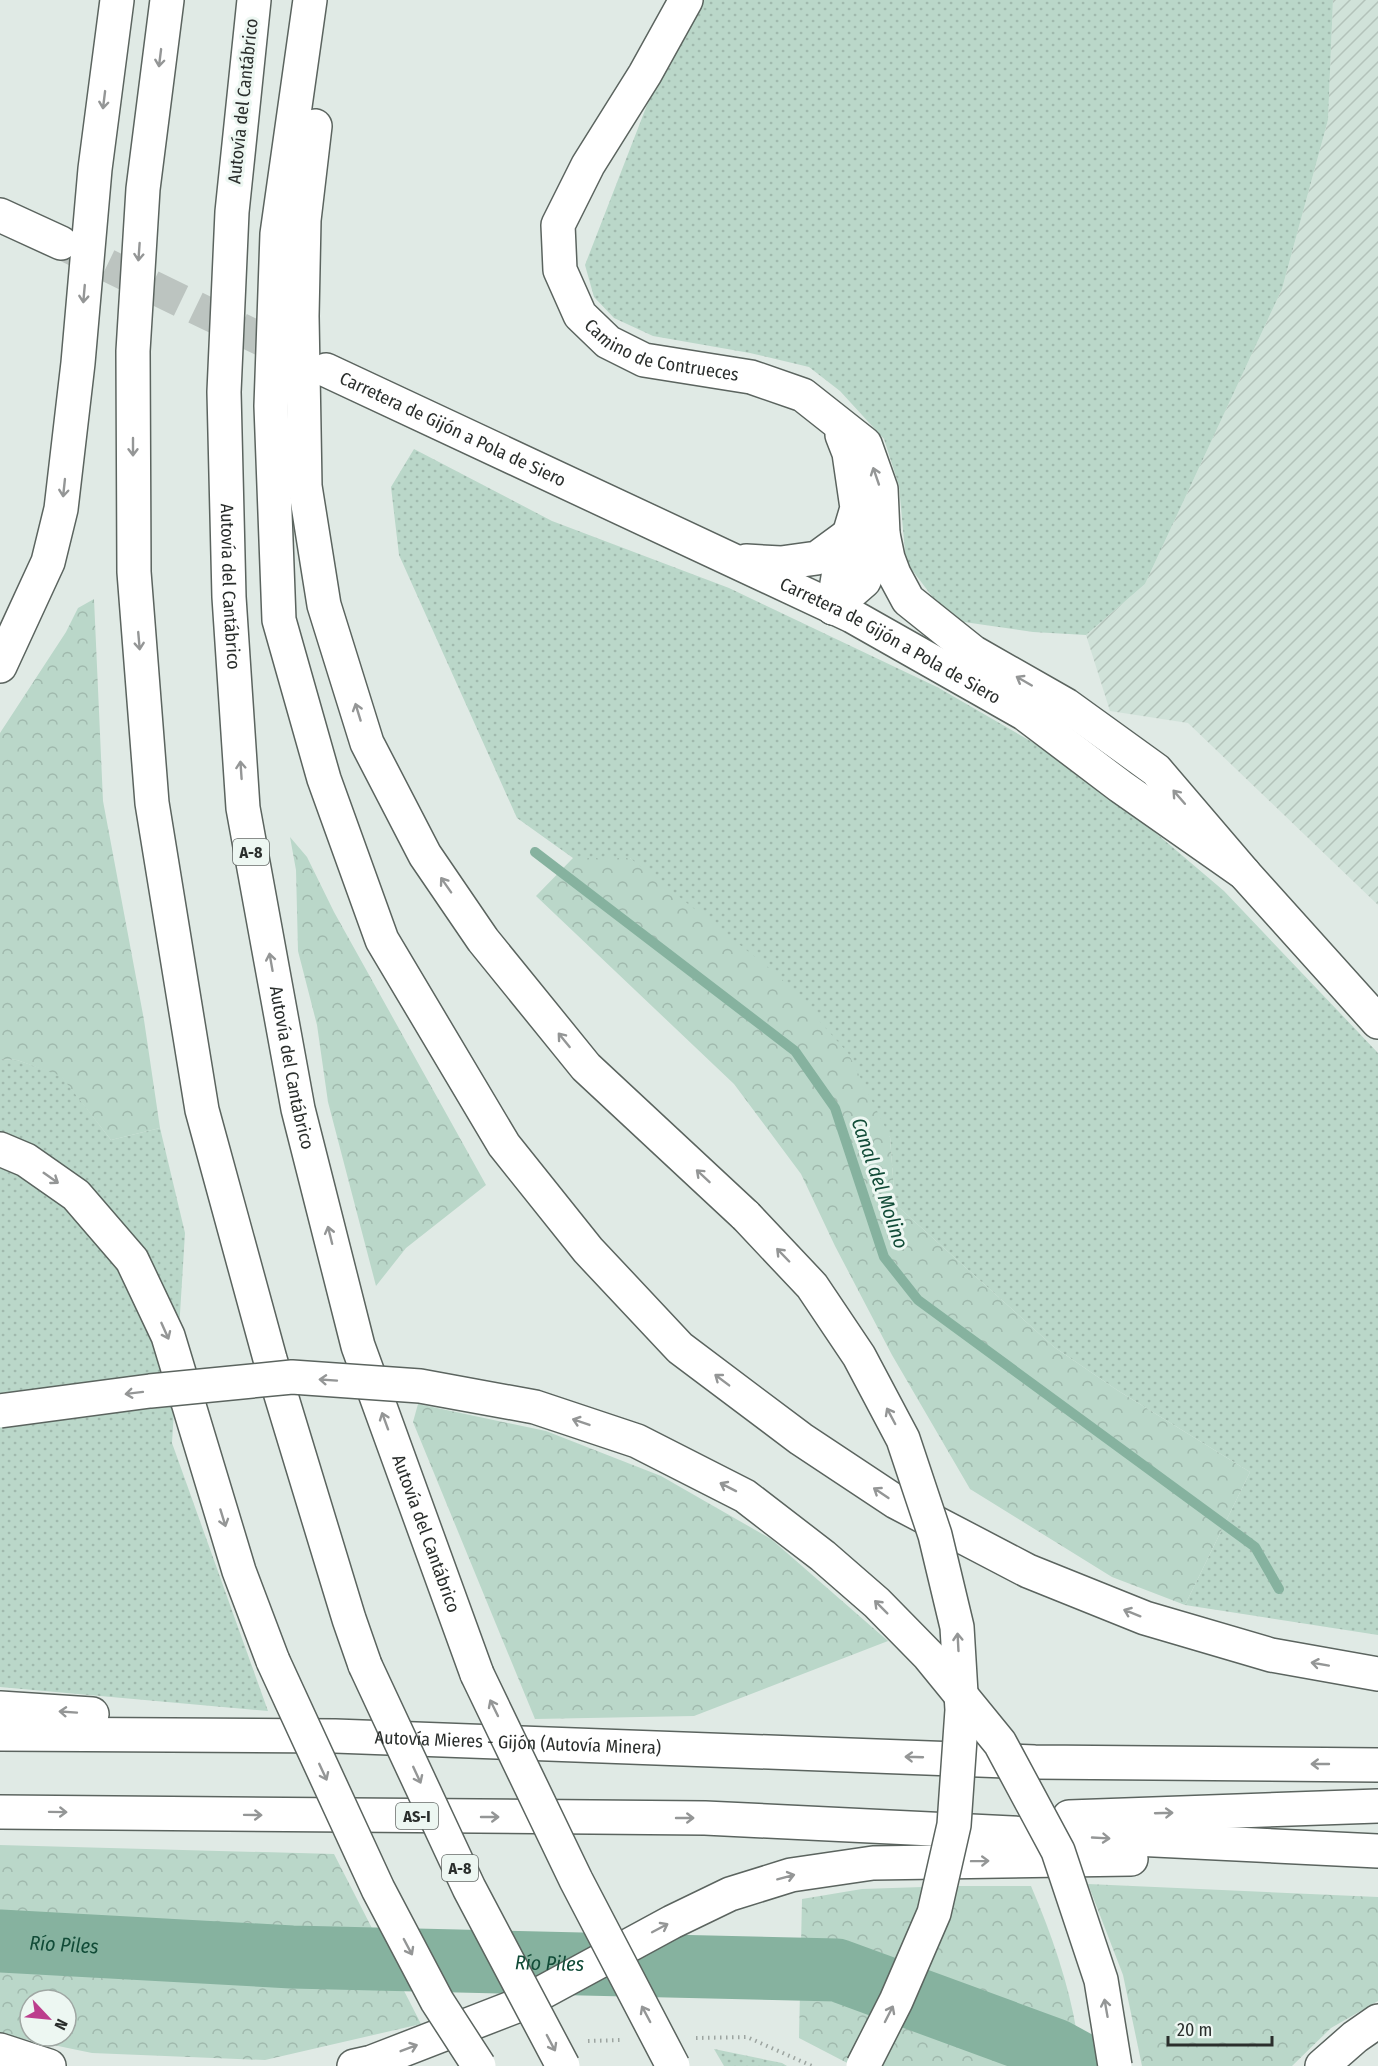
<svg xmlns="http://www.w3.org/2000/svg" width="1378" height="2066" viewBox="0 0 1378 2066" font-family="'Fira Sans Condensed',sans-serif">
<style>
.industrial{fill:url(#industrial-furrows)}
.grass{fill:url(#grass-dots)}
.forest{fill:url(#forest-crowns);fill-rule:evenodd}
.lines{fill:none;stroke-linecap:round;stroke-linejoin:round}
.stream{stroke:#86b29f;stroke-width:10}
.river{stroke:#86b29f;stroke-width:63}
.minor-tunnel{stroke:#bcc4c0;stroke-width:33;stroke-dasharray:33 16;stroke-linecap:butt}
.minor-casing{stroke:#5b645f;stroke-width:36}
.highway-casing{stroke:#5b645f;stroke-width:36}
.path{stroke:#9da5a1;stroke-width:4;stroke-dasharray:1.5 4.5;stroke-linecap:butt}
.minor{stroke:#fff;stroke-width:33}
.highway{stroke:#fff;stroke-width:33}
.highway-bridge-casing{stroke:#5b645f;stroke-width:36;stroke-linecap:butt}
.highway-bridge{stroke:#fff;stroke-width:33}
.oneway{stroke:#949696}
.labels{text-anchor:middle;stroke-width:6;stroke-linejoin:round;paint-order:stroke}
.shield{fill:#edf7f2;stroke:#646a67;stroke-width:1.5}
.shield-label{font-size:16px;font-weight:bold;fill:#2a2e2c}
.street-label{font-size:18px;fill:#2a2e2c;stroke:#edf7f2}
.water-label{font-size:20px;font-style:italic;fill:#114b37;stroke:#edf7f2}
</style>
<defs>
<pattern id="industrial-furrows" width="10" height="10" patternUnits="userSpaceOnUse" patternTransform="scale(1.5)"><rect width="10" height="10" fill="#d0e2d9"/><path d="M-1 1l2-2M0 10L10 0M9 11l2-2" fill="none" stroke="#b3c2ba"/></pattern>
<pattern id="grass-dots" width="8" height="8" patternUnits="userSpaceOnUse" patternTransform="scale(1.5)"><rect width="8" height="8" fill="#bad7c9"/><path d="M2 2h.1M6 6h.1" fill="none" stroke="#a0b9ad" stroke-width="1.8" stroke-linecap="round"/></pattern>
<pattern id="forest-crowns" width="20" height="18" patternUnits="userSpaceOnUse" patternTransform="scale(1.5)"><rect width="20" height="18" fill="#bad7c9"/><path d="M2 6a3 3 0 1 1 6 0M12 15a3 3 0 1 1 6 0" fill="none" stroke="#a0b9ad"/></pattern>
</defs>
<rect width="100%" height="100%" fill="#e0eae5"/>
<path class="industrial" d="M1333,0H1378V905L1188,723L1110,711L1086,635L1145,584L1282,289L1328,120Z"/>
<g class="grass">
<path d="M704,0H1333L1328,120L1282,289L1145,584L1086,635L1033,632L950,620L906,562L899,486L884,439L840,391L809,367L750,353L653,336L614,318L594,297L585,265L647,105Z"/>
<path d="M414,449L552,521L729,588L937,687L1084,772L1224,891L1378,1053V1635L1185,1605L1250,1472L1117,1390L1054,1347L895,1204L890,1137L630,858H573L517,818L399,555L391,487Z"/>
<path d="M0,1059L17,1060L61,1075L111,1140L160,1128L185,1233L172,1443L268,1711L0,1687Z"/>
<path d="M714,2049L782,2063L787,2066H724Z"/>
</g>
<g class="forest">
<path d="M94,599L103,801L144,1020L160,1128L111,1140L61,1076L17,1060L0,1059V733L66,632L78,608Z"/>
<path d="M290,837L307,857L334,912L486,1185L406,1248L376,1286L328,1102L317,1025L298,951L296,870Z"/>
<path d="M573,858H630L778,975L848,1053L890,1137L895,1204L1054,1347L1117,1390L1250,1472L1185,1605L1112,1577L970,1489L892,1355L835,1246L801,1174L734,1084L536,896Z"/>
<path d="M418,1404L546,1431L661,1476L771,1539L888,1641L694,1716L535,1719L413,1422Z"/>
<path d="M0,1845L334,1854L421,2024L265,2060L92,2053L0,2034ZM30,2000H66V2036H30Z"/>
<path d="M1088,1884L1378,1897V2001L1331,2028L1292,2066H1142L1123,1975Z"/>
<path d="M953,1886H1031C1055,1942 1076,2004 1081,2066H853L799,2038L802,1899L862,1889Z"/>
</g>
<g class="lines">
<path class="stream" d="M535,852L795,1051L835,1108L884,1257L918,1300L1255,1547L1279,1589"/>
<path class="river" id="s1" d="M0,1941L292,1957L837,1970L1055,2050L1084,2066"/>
<path class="minor-tunnel" d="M63,244L298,357"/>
<defs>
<g id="minor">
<path id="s2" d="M686,0L645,74L588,165L558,225L560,270L580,315L608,342L644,360L751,377L803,395L865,444L881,489L883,534L888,558L894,574L908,600L973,652L1066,705L1156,770L1244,873"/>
<path d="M0,215L61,243"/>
<path id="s3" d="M326,370L852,616L1025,714L1120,786L1244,873L1378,1022"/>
<path d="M746,561L781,563L817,558L847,536"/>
<path d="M833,608L840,565L857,508L849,453L842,435"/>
<path d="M833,608L864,581L883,534"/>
</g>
<g id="highway">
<path d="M167,0L143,189L133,351L134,572L152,803L202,1110L270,1359L349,1619L365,1665"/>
<path id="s4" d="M254,0L232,212L224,392L229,597L243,808L298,1109L358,1346L477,1674"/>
<path d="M310,0L277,234L271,406L279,620L324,779L382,940L504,1145L588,1250L680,1348L801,1439L896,1502L1028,1571L1145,1618L1271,1655L1378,1674"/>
<path d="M315,126L304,220L302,316L305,486L324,605L367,743L425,855L483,940L586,1067L746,1216"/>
<path d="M0,666L48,562L61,509L78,363L95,169L117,0"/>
<path d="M0,1149L26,1160L76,1195L132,1260L168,1336L239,1571L273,1661"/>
<path d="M0,1708L92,1714"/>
<path id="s5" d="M0,1734L335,1736L1035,1762L1378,1765"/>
<path d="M0,1812L705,1818L1378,1851"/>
<path d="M1069,1817L1378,1806"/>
<path d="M0,2050L49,2066"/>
<path d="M354,2066L372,2062L519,2005L672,1922L730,1894L791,1875L873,1863L1131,1859"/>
<path d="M1322,2066L1355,2037L1378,2021"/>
</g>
</defs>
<use href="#minor" class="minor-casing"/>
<use href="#highway" class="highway-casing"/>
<g class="path">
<path d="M696,2038L747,2037L812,2066"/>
<path d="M588,2041L622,2040"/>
</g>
<use href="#minor" class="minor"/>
<use href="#highway" class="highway"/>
<defs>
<g id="highway-bridge">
<path d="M746,1216L812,1286L859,1356L903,1439L935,1535L957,1627L962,1710L954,1825L934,1913L896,2001L863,2066"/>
<path d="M0,1411L150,1391L292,1377L420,1386L535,1407L637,1441L745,1496L823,1556L877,1603L929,1656L1000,1743L1058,1851L1101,1980L1115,2066"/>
<path d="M273,1661L378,1889L437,2001L479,2066"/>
<path d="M365,1665L469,1888L563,2066"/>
<path d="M477,1674L576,1880L673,2066"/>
</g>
</defs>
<use href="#highway-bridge" class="highway-bridge-casing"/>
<use href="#highway-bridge" class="highway-bridge"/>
</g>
<defs><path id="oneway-shaft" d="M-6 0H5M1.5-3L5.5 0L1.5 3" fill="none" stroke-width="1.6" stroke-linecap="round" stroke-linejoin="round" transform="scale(1.5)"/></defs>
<g class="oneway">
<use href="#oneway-shaft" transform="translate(160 58) rotate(97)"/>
<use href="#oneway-shaft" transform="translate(104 100) rotate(97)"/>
<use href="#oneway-shaft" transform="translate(139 252) rotate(94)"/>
<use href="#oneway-shaft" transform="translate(84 294) rotate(95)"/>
<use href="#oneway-shaft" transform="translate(133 447) rotate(90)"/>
<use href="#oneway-shaft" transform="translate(876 476) rotate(-109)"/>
<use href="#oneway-shaft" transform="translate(64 488) rotate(96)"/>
<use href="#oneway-shaft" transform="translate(139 641) rotate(85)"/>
<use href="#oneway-shaft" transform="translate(1024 681) rotate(-150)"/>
<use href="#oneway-shaft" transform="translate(358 712) rotate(-107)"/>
<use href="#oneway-shaft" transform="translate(241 770) rotate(-94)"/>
<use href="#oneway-shaft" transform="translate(1179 797) rotate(-131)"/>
<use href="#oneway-shaft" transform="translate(446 885) rotate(-125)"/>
<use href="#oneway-shaft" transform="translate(271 962) rotate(-100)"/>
<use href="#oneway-shaft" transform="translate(564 1040) rotate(-129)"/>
<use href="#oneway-shaft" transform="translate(703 1176) rotate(-137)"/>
<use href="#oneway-shaft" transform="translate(51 1178) rotate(35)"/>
<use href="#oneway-shaft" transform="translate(330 1235) rotate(-104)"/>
<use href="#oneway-shaft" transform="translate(783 1255) rotate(-134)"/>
<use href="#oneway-shaft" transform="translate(165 1331) rotate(66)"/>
<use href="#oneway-shaft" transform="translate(328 1380) rotate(-176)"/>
<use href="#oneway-shaft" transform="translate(722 1380) rotate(-143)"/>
<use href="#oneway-shaft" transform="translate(134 1393) rotate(173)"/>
<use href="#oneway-shaft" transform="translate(891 1416) rotate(-118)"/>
<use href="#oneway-shaft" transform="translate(385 1421) rotate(-110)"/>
<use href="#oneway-shaft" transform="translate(581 1422) rotate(-161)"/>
<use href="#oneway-shaft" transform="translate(728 1487) rotate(-153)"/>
<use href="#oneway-shaft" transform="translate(881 1493) rotate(-146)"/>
<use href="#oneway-shaft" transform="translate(223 1518) rotate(73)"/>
<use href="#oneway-shaft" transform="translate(881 1607) rotate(-135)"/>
<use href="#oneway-shaft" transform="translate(1132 1613) rotate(-158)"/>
<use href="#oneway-shaft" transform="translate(958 1642) rotate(-93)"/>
<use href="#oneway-shaft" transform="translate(1320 1664) rotate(-170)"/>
<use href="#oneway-shaft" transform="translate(494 1708) rotate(-116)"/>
<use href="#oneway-shaft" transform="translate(68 1712) rotate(-176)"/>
<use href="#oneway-shaft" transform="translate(914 1757) rotate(-178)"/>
<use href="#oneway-shaft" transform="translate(1320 1764) rotate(-180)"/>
<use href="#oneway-shaft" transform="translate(323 1772) rotate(65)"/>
<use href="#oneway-shaft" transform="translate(417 1775) rotate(65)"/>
<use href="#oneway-shaft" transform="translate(58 1812) rotate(1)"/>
<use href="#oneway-shaft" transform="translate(1164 1813) rotate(-2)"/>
<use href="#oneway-shaft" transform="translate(253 1815) rotate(1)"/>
<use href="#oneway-shaft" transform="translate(490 1817)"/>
<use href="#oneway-shaft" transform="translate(685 1818)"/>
<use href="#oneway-shaft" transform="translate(1101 1838) rotate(3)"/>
<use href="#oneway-shaft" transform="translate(980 1861) rotate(-1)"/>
<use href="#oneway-shaft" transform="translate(786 1877) rotate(-15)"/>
<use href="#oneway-shaft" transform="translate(660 1928) rotate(-28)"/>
<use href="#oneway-shaft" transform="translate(408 1947) rotate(62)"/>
<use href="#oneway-shaft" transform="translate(1106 2008) rotate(-100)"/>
<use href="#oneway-shaft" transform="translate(646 2014) rotate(-118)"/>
<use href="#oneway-shaft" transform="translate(889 2014) rotate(-63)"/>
<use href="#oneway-shaft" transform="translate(551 2043) rotate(62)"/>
<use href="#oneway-shaft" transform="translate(409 2048) rotate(-21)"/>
</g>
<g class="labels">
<g class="shield">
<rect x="233" y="839" width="36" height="26" rx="4.5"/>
<rect x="396" y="1803" width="42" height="26" rx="4.5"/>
<rect x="442" y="1855" width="36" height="26" rx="4.5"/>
</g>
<g class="shield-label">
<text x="251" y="858">A-8</text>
<text x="417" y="1822">AS-I</text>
<text x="460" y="1874">A-8</text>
</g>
<g class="street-label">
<text transform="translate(243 101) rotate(-84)" y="6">Autovía del Cantábrico</text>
<text dy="6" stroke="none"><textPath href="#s2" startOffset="446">Camino de Contrueces</textPath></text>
<text dy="6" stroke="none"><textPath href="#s3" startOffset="140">Carretera de Gijón a Pola de Siero</textPath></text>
<text dy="6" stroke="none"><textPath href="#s4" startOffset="588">Autovía del Cantábrico</textPath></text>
<text dy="6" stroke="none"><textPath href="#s3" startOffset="626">Carretera de Gijón a Pola de Siero</textPath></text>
<text dy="6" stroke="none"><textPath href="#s4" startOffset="1074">Autovía del Cantábrico</textPath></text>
<text dy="6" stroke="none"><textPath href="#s4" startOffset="1560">Autovía del Cantábrico</textPath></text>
<text dy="6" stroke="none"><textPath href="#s5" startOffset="518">Autovía Mieres - Gijón (Autovía Minera)</textPath></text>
</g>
<g class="water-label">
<text transform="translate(880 1183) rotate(71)" y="7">Canal del Molino</text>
<text dy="7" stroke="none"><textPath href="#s1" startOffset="64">Río Piles</textPath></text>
<text dy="7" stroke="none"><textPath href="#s1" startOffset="550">Río Piles</textPath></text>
</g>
</g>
<g transform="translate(48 2018) rotate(116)"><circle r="28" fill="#edf7f2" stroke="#9fa7a3" stroke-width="1.5"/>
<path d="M0-4.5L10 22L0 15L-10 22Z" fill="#bc3e8d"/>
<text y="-9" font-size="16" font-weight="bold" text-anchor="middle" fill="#2a2e2c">N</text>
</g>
<path d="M1168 2036v9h104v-9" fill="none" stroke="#2a2e2c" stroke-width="3"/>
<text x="1177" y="2036" font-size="18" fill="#2a2e2c" stroke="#edf7f2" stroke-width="4.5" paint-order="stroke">20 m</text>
</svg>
